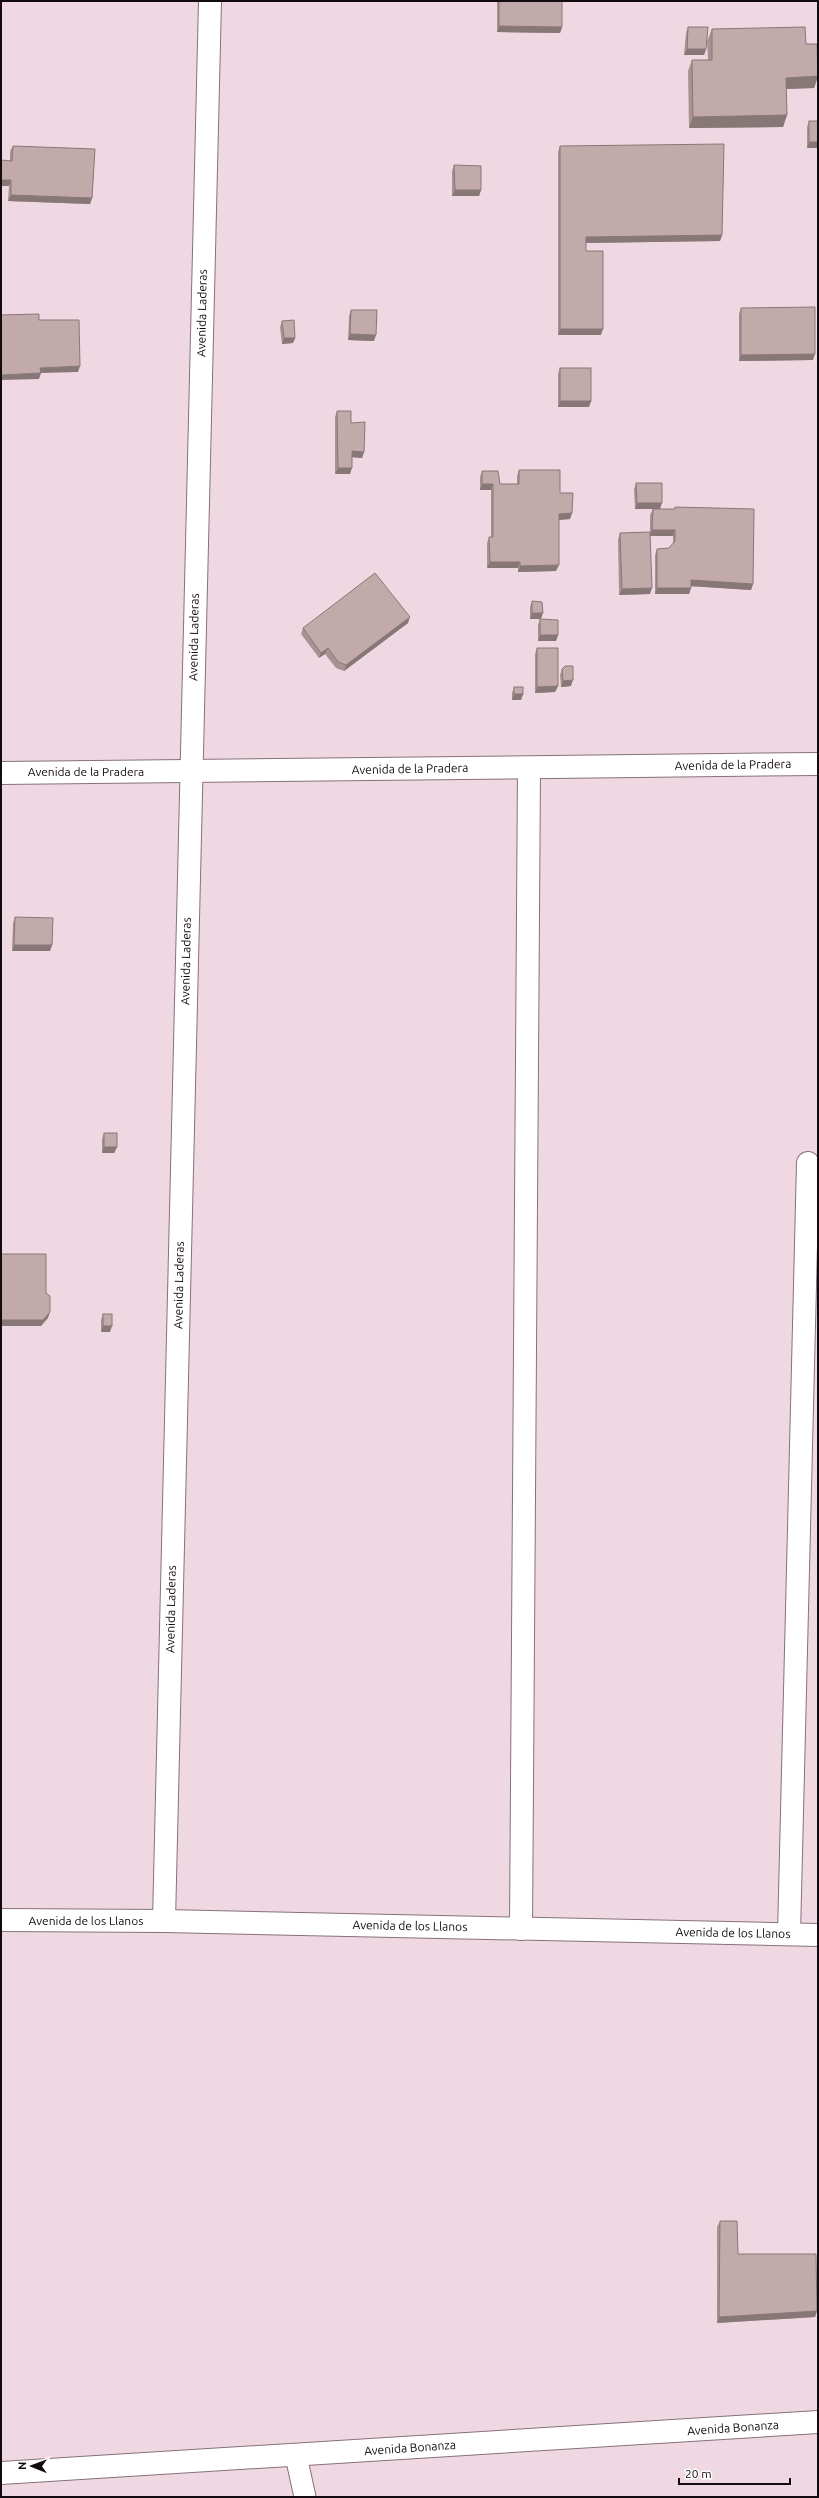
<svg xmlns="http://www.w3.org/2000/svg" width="819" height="2498" viewBox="0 0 819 2498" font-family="Ubuntu,sans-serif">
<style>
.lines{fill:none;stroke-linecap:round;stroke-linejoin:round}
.service-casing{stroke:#86717a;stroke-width:23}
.minor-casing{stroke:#86717a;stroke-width:24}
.tertiary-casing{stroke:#86717a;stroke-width:24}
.service{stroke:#fff;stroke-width:21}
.minor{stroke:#fff;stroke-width:22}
.tertiary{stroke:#fff;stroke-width:22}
.wall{fill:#a89292}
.shaded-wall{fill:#877}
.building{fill:#c3aaaa;stroke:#877}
.labels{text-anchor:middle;stroke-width:3;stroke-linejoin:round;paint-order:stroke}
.street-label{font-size:12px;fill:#130b0f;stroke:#fff}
</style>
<rect width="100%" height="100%" fill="#f0d8e3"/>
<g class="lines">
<defs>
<path id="service" d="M296,2456L305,2497"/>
<g id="minor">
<path d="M1,773L818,764"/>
<path d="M1,1920L164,1921L818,1935"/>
<path d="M164,1921L210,1"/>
<path d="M521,1929L529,768"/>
<path d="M789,1934L808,1163"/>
</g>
<path id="tertiary" d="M1,2473L818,2422"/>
</defs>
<use href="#service" class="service-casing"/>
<use href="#minor" class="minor-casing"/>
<use href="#tertiary" class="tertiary-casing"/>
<use href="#service" class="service"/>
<use href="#minor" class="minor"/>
<use href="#tertiary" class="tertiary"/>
</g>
<g class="wall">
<path d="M497,1H562V27L560,33L497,32Z"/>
<path d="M688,27L706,49L704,55H684L686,33Z"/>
<path d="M712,29L806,44L818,77L814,88L786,89L787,115L783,127L689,128L688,71L692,60H708L707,41Z"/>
<path d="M809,121H818V148H807V127Z"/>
<path d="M13,146L92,198L90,204L8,201L9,186H1V160L10,161V151Z"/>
<path d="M560,146L722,235L720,241L586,243V251L601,335H558V152Z"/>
<path d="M454,165L481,190L479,196H452V171Z"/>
<path d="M741,308L813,360L739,361V314Z"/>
<path d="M351,310L374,341L348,340L349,316Z"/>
<path d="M282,321L295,338L293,343L282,344L280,327Z"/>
<path d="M560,368L591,401L589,407H558V374Z"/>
<path d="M337,411L351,423L364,452L362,458L352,457L350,474H335V417Z"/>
<path d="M519,470L560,493L572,513L570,519L559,520L556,571L518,572V568H487V543L489,537H491V490H480V477L482,471L500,484H517V476Z"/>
<path d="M636,483L660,509H635L634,489Z"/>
<path d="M675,507L753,584L751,590L691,586L689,594H655V555L657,549L669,548L673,544V536H650V594L619,595L618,539L620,533L650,532V515L653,509H675Z"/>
<path d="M532,601L541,619H530V607Z"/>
<path d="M540,619L558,635L556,641H538V625Z"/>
<path d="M408,623L344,671L336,668L325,654L319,658L301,634L303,628Z"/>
<path d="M537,648L558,686L555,692L535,693V654Z"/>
<path d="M562,669L571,686L561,687L560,675Z"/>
<path d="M514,687L523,694L521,700H512V693Z"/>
<path d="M15,917L52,945L50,951H12L13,923Z"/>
<path d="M104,1133L117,1147L114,1153H102V1139Z"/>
<path d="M103,1314L110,1332H101V1320Z"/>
<path d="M720,2221L738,2254L817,2311L815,2317L717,2323V2227Z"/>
</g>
<g class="shaded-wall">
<path d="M499,26L562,27L560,33L497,32Z"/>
<path d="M687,49H706L704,55H684Z"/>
<path d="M818,76L814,88L782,89L786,78Z"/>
<path d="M787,115L783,127L689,128L693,117Z"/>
<path d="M809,142H818V148H807Z"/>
<path d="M1,180H11L9,186H1Z"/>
<path d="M455,190H481L479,196H452Z"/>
<path d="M11,195L92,198L90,204L8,201Z"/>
<path d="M722,235L720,241L584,243L586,237Z"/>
<path d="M560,329H603L601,335H558Z"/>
<path d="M350,334L376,335L374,341L348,340Z"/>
<path d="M284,338H295L293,343L282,344Z"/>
<path d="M815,354L813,360L739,361L741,355Z"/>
<path d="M80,366L78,372L41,373L39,379L1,380V375L40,368Z"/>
<path d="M560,401H591L589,407H558Z"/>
<path d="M352,451L364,452L362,458L350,457Z"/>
<path d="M338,468H352L350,474H335Z"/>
<path d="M482,484H493L491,490H480Z"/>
<path d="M637,503H662L660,509H635Z"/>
<path d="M572,513L570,519L557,520L559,514Z"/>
<path d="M652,530H675L673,536H650Z"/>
<path d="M490,562H520L518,568H487Z"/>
<path d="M559,565L556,571L518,572L520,566Z"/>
<path d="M691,580L753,584L751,590L689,586Z"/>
<path d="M652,588L650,594L619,595L622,589Z"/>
<path d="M657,588H691L689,594H655Z"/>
<path d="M532,613H543L541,619H530Z"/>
<path d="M410,617L408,623L344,671L346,665Z"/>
<path d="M540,635H558L556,641H538Z"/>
<path d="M328,648L325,654L319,658L321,653Z"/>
<path d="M573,680L571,686L561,687L563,681Z"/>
<path d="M558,686L555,692L535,693L537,687Z"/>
<path d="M514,694H523L521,700H512Z"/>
<path d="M14,945H52L50,951H12Z"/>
<path d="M104,1147H117L114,1153H102Z"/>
<path d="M50,1312L48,1318L41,1326H1V1320Z"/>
<path d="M103,1326H112L110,1332H101Z"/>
<path d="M817,2311L815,2317L717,2323L719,2317Z"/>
</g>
<g class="building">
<path d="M499,1H562V27L499,26Z"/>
<path d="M688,27H708L706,49H687Z"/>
<path d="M805,27L806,44H817L818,76L786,78L787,115L693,117L692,60H712V29Z"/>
<rect x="809" y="121" width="9" height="21"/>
<path d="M724,144L722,235L586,237V251H603V329H560V146Z"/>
<path d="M13,146L95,149L92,198L11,195V180H1V160L12,161Z"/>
<path d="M454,165L481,166V190H455Z"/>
<path d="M815,307V354L741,355V308Z"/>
<path d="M351,310H377L376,335L350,334Z"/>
<path d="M39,314V320H79L80,366L40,368L41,373L1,375V315Z"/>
<path d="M294,320L295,338H284L282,321Z"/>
<rect x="560" y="368" width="31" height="33"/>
<path d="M337,411H351V423L365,422L364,452L352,451V468H338Z"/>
<path d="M519,470H560V493H573L572,513L559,514V565L520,566V562H490L489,537H493V484H482V471H498L500,484H519Z"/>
<path d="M636,483H662V503H637Z"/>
<path d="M675,507L754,509L753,584L691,580V588H657V549L669,548L675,541V530H652L653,509H675Z"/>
<path d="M650,532L652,588L622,589L620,533Z"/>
<path d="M375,573L410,617L346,665L338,662L328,648L321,653L303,628Z"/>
<path d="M532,601L542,602L543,613H532Z"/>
<path d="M540,619L558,620V635H540Z"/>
<path d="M537,648H558V686L537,687Z"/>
<path d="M565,666H573V680L563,681L562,669Z"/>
<rect x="514" y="687" width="9" height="7"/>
<path d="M15,917L53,918L52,945H14Z"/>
<rect x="104" y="1133" width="13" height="14"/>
<path d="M1,1254H46V1293L50,1296V1312L43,1320H1Z"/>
<rect x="103" y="1314" width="9" height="12"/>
<path d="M720,2221H737L738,2254H816L817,2311L719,2317Z"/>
</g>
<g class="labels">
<g class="street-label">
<text transform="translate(202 313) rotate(-89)" y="4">Avenida Laderas</text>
<text transform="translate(194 637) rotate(-89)" y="4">Avenida Laderas</text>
<text transform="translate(733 765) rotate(-1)" y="4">Avenida de la Pradera</text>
<text transform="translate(410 769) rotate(-1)" y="4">Avenida de la Pradera</text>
<text x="86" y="776">Avenida de la Pradera</text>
<text transform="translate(186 961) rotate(-89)" y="4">Avenida Laderas</text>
<text transform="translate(179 1285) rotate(-89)" y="4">Avenida Laderas</text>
<text transform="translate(171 1609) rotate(-89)" y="4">Avenida Laderas</text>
<text x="86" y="1925">Avenida de los Llanos</text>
<text transform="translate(410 1926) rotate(1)" y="4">Avenida de los Llanos</text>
<text transform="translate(733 1933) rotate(1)" y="4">Avenida de los Llanos</text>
<text transform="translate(733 2428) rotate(-4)" y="4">Avenida Bonanza</text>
<text transform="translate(410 2448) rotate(-4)" y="4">Avenida Bonanza</text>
</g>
</g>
<rect width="819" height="2498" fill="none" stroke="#130b0f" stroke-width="4"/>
<g transform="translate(32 2466) rotate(271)" stroke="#ffffff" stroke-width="3" paint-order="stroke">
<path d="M0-3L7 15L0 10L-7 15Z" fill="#130b0f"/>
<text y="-6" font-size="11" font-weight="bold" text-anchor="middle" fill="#130b0f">N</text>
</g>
<path d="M679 2478v6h111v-6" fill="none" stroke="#130b0f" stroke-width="2"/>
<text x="685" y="2478" font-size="12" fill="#130b0f" stroke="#ffffff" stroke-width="3" paint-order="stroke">20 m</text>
</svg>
